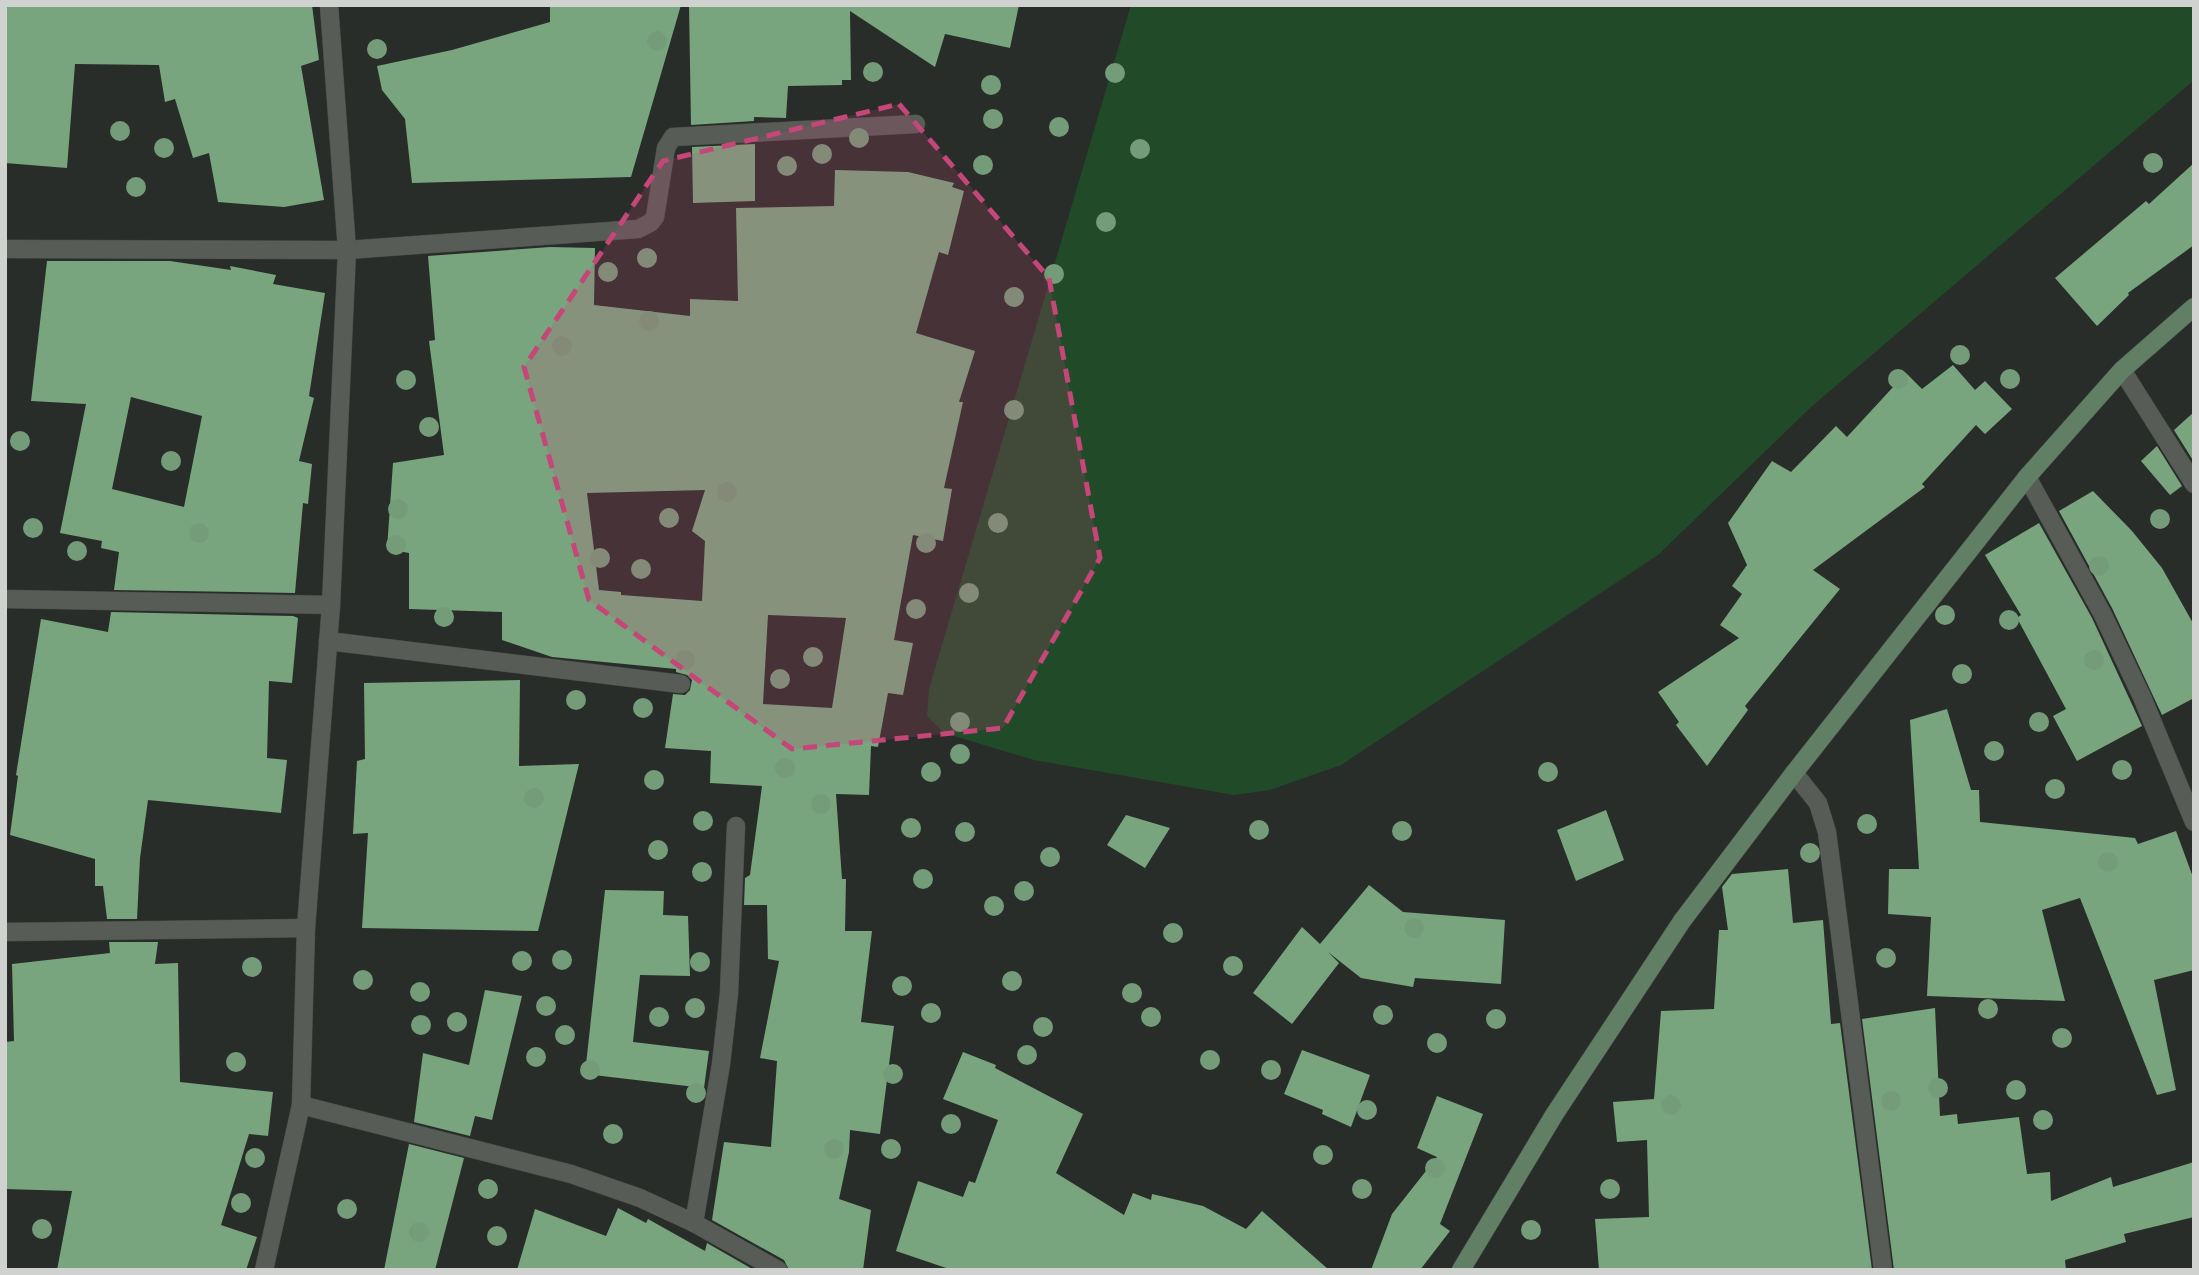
<svg xmlns="http://www.w3.org/2000/svg" width="2199" height="1275" viewBox="0 0 2199 1275" font-family="Figtree,sans-serif">
<style>
.water{fill:#214b28}
.building{fill:#78a57d;fill-rule:evenodd}
.lines{fill:none;stroke-linecap:round;stroke-linejoin:round}
.street-casing{stroke:#464b47;stroke-width:19}
.secondary-casing{stroke:#464b47;stroke-width:19}
.street{stroke:#575c57;stroke-width:18}
.secondary{stroke:#617f64;stroke-width:18}
.tree{fill:#759c79}
.marked{fill:#c54678;fill-opacity:0.2;stroke:#c54678;stroke-width:5;stroke-dasharray:14 9;stroke-linejoin:round}
</style>
<rect width="100%" height="100%" fill="#292d29"/>
<path class="water" d="M1131,5H2194V80L1811,407L1658,555L1341,765L1270,790L1234,795L1034,760L944,733L927,716L929,689Z"/>
<g class="building">
<path d="M5,5H312L319,60L301,66L324,200L284,207L218,202L209,153L193,158L175,99L165,102L159,65L75,64L67,168L5,163Z"/>
<path d="M550,5H681L631,177L412,183L405,119L382,90L377,66L452,50L550,22Z"/>
<path d="M689,5H1019L1010,48L945,34L935,67L850,11L851,80H842V85L788,86L786,118L754,117V121L691,125Z"/>
<path d="M755,144V201L693,203L692,147Z"/>
<path d="M2194,163V245L2128,293L2129,295L2097,326L2055,278L2146,201L2149,204Z"/>
<path d="M835,170L908,172L954,183L952,187L964,191L948,255L939,252L916,333L975,351L959,402H963L944,488L952,489L943,541L913,535L894,640L913,643L903,695L888,693L878,747L871,746L869,795L836,794L842,879H846L845,931H872L861,1022L894,1026L880,1134L850,1130L849,1152L839,1199L871,1210L863,1270H789L784,1260L712,1220L724,1142L771,1147L777,1061L760,1058L779,961L768,959L767,905H744L745,878L750,875L762,786L710,783L711,751L665,748L673,694L685,695L690,690L692,680L687,675L676,672V669L552,657L502,640V612L409,609V553L387,549L393,463L444,455L429,341L435,340L428,256L550,247L595,248L594,305L690,316V299L738,301L736,208L834,206ZM705,490L692,531L705,541L702,601L621,595V592L599,590L587,493ZM768,615L846,618L832,708L763,704Z"/>
<path d="M47,261H170L231,270L230,266L276,275L273,284L325,293L309,396L314,398L299,461L312,464L308,504L303,503L295,593L114,590L119,552L101,548L102,541L60,533L86,404L31,401ZM131,397L202,416L184,507L112,489Z"/>
<path d="M1953,365L1975,390L1985,381L2012,409L1985,434L1976,425L1922,484L1925,487L1813,570L1840,589L1745,706L1748,710L1707,766L1676,725L1679,722L1658,692L1739,638L1720,625L1742,594L1732,586L1747,565L1728,523L1772,461L1791,472L1836,426L1847,437L1906,373L1922,389Z"/>
<path d="M2194,412V462L2174,430Z"/>
<path d="M2157,446L2182,486L2170,495L2141,461Z"/>
<path d="M2093,491L2132,531L2162,568L2194,625V698L2162,715L2112,608L2059,511Z"/>
<path d="M2039,523L2092,618L2142,726L2077,761L2053,716L2066,709L2017,618L2021,615L1985,555Z"/>
<path d="M111,612L293,616L298,618L292,683L269,681L267,758L287,760L281,813L148,800L140,858L137,919H107L103,886H95V859L10,835L18,776L16,775L41,619L108,632Z"/>
<path d="M520,680L519,766L579,764L538,931L362,928L368,833L353,834L357,761L365,759L364,683Z"/>
<path d="M1947,709L1971,790H1979L1980,822L2135,838L2138,844L2176,831L2194,880V970L2154,980L2176,1090L2157,1095L2080,898L2042,910L2065,1001L1927,996L1931,917L1888,914L1889,869H1919L1910,720Z"/>
<path d="M1606,810L1624,860L1576,881L1557,830Z"/>
<path d="M1126,815L1170,828L1145,868L1107,845Z"/>
<path d="M1788,869L1793,923L1823,920L1831,1024L1840,1023L1872,1270H1599L1595,1219L1649,1217L1647,1140L1617,1142L1613,1102L1654,1099L1661,1011L1714,1009L1719,930H1728L1722,887L1732,874Z"/>
<path d="M1369,885L1403,912L1505,920L1501,984L1415,978L1413,987L1361,978L1328,952L1339,963L1292,1024L1253,993L1302,927L1320,944Z"/>
<path d="M605,890L664,891L663,915L688,916L690,976L640,975L633,1042L709,1051L704,1088L585,1074Z"/>
<path d="M109,942H158L155,964L178,963L180,1082L273,1092L268,1136L249,1134L221,1225L257,1237L246,1270H57L72,1191L5,1189V1042L14,1041L12,964L110,953Z"/>
<path d="M485,990L522,996L492,1120L475,1116L470,1136L414,1122L423,1053L469,1065Z"/>
<path d="M1935,1008L1940,1116L1957,1114L1958,1124L2019,1117L2027,1174L2050,1172L2051,1201L2111,1177L2113,1187L2194,1162V1217L2124,1234L2126,1242L2065,1260L2066,1270H1894L1862,1019Z"/>
<path d="M1302,1050L1370,1075L1351,1127L1322,1114L1323,1110L1284,1094Z"/>
<path d="M963,1052L996,1065L995,1068L1083,1114L1056,1173L1124,1215L1133,1193L1151,1200L1152,1194L1203,1206L1246,1229L1262,1211L1329,1270H952L896,1251L918,1181L963,1197L969,1181L975,1183L998,1120L943,1099Z"/>
<path d="M1437,1096L1483,1114L1440,1224L1450,1231L1420,1270H1371L1392,1214L1437,1157L1417,1148Z"/>
<path d="M409,1144L464,1158L435,1270H384Z"/>
<path d="M618,1208L646,1223L648,1219L705,1251L707,1243L754,1270H517L535,1209L606,1236Z"/>
</g>
<g class="lines">
<defs>
<g id="street">
<path d="M5,249L347,250L638,229L650,223L655,217L666,148L673,137L916,124"/>
<path d="M2122,370L2194,484"/>
<path d="M2027,477L2102,613L2142,697L2194,822"/>
<path d="M5,599L331,605"/>
<path d="M328,641L681,684"/>
<path d="M1794,773L1818,803L1827,832L1883,1270"/>
<path d="M5,932L306,928"/>
<path d="M301,1105L571,1174L640,1198L694,1223L778,1270"/>
<path d="M694,1223L721,1064L729,993L736,826"/>
<path d="M264,1270L301,1105L306,928L331,605L347,250L329,5"/>
</g>
<path id="secondary" d="M1461,1270L1554,1115L1682,921L1794,773L2027,477L2122,370L2194,307"/>
</defs>
<use href="#street" class="street-casing"/>
<use href="#secondary" class="secondary-casing"/>
<use href="#street" class="street"/>
<use href="#secondary" class="secondary"/>
</g>
<g class="tree">
<circle cx="657" cy="41" r="10"/>
<circle cx="377" cy="49" r="10"/>
<circle cx="873" cy="72" r="10"/>
<circle cx="1115" cy="73" r="10"/>
<circle cx="991" cy="85" r="10"/>
<circle cx="993" cy="119" r="10"/>
<circle cx="1059" cy="127" r="10"/>
<circle cx="120" cy="131" r="10"/>
<circle cx="859" cy="138" r="10"/>
<circle cx="164" cy="148" r="10"/>
<circle cx="1140" cy="149" r="10"/>
<circle cx="822" cy="154" r="10"/>
<circle cx="2153" cy="163" r="10"/>
<circle cx="983" cy="165" r="10"/>
<circle cx="787" cy="166" r="10"/>
<circle cx="136" cy="187" r="10"/>
<circle cx="1106" cy="222" r="10"/>
<circle cx="647" cy="258" r="10"/>
<circle cx="608" cy="272" r="10"/>
<circle cx="1054" cy="274" r="10"/>
<circle cx="1014" cy="297" r="10"/>
<circle cx="649" cy="321" r="10"/>
<circle cx="562" cy="346" r="10"/>
<circle cx="1960" cy="355" r="10"/>
<circle cx="1898" cy="379" r="10"/>
<circle cx="2010" cy="379" r="10"/>
<circle cx="406" cy="380" r="10"/>
<circle cx="1014" cy="410" r="10"/>
<circle cx="429" cy="427" r="10"/>
<circle cx="20" cy="441" r="10"/>
<circle cx="171" cy="461" r="10"/>
<circle cx="727" cy="492" r="10"/>
<circle cx="398" cy="509" r="10"/>
<circle cx="669" cy="518" r="10"/>
<circle cx="2160" cy="519" r="10"/>
<circle cx="998" cy="523" r="10"/>
<circle cx="33" cy="528" r="10"/>
<circle cx="199" cy="533" r="10"/>
<circle cx="926" cy="543" r="10"/>
<circle cx="396" cy="545" r="10"/>
<circle cx="77" cy="551" r="10"/>
<circle cx="600" cy="558" r="10"/>
<circle cx="2099" cy="566" r="10"/>
<circle cx="641" cy="569" r="10"/>
<circle cx="969" cy="593" r="10"/>
<circle cx="916" cy="609" r="10"/>
<circle cx="1945" cy="615" r="10"/>
<circle cx="444" cy="617" r="10"/>
<circle cx="2009" cy="620" r="10"/>
<circle cx="813" cy="657" r="10"/>
<circle cx="685" cy="660" r="10"/>
<circle cx="2094" cy="660" r="10"/>
<circle cx="1962" cy="674" r="10"/>
<circle cx="780" cy="679" r="10"/>
<circle cx="576" cy="700" r="10"/>
<circle cx="643" cy="708" r="10"/>
<circle cx="960" cy="722" r="10"/>
<circle cx="2039" cy="722" r="10"/>
<circle cx="1994" cy="751" r="10"/>
<circle cx="960" cy="754" r="10"/>
<circle cx="785" cy="768" r="10"/>
<circle cx="2122" cy="770" r="10"/>
<circle cx="931" cy="772" r="10"/>
<circle cx="1548" cy="772" r="10"/>
<circle cx="654" cy="780" r="10"/>
<circle cx="2055" cy="789" r="10"/>
<circle cx="534" cy="798" r="10"/>
<circle cx="821" cy="804" r="10"/>
<circle cx="703" cy="821" r="10"/>
<circle cx="1867" cy="824" r="10"/>
<circle cx="911" cy="828" r="10"/>
<circle cx="1259" cy="830" r="10"/>
<circle cx="1402" cy="831" r="10"/>
<circle cx="965" cy="832" r="10"/>
<circle cx="658" cy="850" r="10"/>
<circle cx="1810" cy="853" r="10"/>
<circle cx="1050" cy="857" r="10"/>
<circle cx="2108" cy="862" r="10"/>
<circle cx="702" cy="872" r="10"/>
<circle cx="923" cy="879" r="10"/>
<circle cx="1024" cy="891" r="10"/>
<circle cx="994" cy="906" r="10"/>
<circle cx="1414" cy="928" r="10"/>
<circle cx="1173" cy="933" r="10"/>
<circle cx="1886" cy="958" r="10"/>
<circle cx="562" cy="960" r="10"/>
<circle cx="522" cy="961" r="10"/>
<circle cx="700" cy="962" r="10"/>
<circle cx="1233" cy="966" r="10"/>
<circle cx="252" cy="967" r="10"/>
<circle cx="363" cy="980" r="10"/>
<circle cx="1012" cy="981" r="10"/>
<circle cx="902" cy="986" r="10"/>
<circle cx="420" cy="992" r="10"/>
<circle cx="1132" cy="993" r="10"/>
<circle cx="546" cy="1006" r="10"/>
<circle cx="695" cy="1008" r="10"/>
<circle cx="1988" cy="1009" r="10"/>
<circle cx="931" cy="1013" r="10"/>
<circle cx="1383" cy="1015" r="10"/>
<circle cx="659" cy="1017" r="10"/>
<circle cx="1151" cy="1017" r="10"/>
<circle cx="1496" cy="1019" r="10"/>
<circle cx="457" cy="1022" r="10"/>
<circle cx="421" cy="1025" r="10"/>
<circle cx="1043" cy="1027" r="10"/>
<circle cx="565" cy="1035" r="10"/>
<circle cx="2062" cy="1038" r="10"/>
<circle cx="1437" cy="1043" r="10"/>
<circle cx="1027" cy="1055" r="10"/>
<circle cx="536" cy="1057" r="10"/>
<circle cx="1210" cy="1060" r="10"/>
<circle cx="236" cy="1062" r="10"/>
<circle cx="590" cy="1070" r="10"/>
<circle cx="1271" cy="1070" r="10"/>
<circle cx="893" cy="1074" r="10"/>
<circle cx="1938" cy="1088" r="10"/>
<circle cx="2016" cy="1090" r="10"/>
<circle cx="696" cy="1093" r="10"/>
<circle cx="1891" cy="1101" r="10"/>
<circle cx="1671" cy="1105" r="10"/>
<circle cx="1367" cy="1110" r="10"/>
<circle cx="2043" cy="1120" r="10"/>
<circle cx="951" cy="1124" r="10"/>
<circle cx="613" cy="1134" r="10"/>
<circle cx="834" cy="1149" r="10"/>
<circle cx="891" cy="1149" r="10"/>
<circle cx="1323" cy="1155" r="10"/>
<circle cx="255" cy="1158" r="10"/>
<circle cx="1435" cy="1168" r="10"/>
<circle cx="488" cy="1189" r="10"/>
<circle cx="1362" cy="1189" r="10"/>
<circle cx="1610" cy="1189" r="10"/>
<circle cx="241" cy="1203" r="10"/>
<circle cx="347" cy="1209" r="10"/>
<circle cx="42" cy="1229" r="10"/>
<circle cx="1531" cy="1230" r="10"/>
<circle cx="419" cy="1232" r="10"/>
<circle cx="497" cy="1236" r="10"/>
</g>
<path class="marked" d="M899,104L1049,278L1100,558L1003,728L792,749L589,600L524,367L663,161Z"/>
<rect width="2199" height="1275" fill="none" stroke="#cfd2cf" stroke-width="14"/>
</svg>
